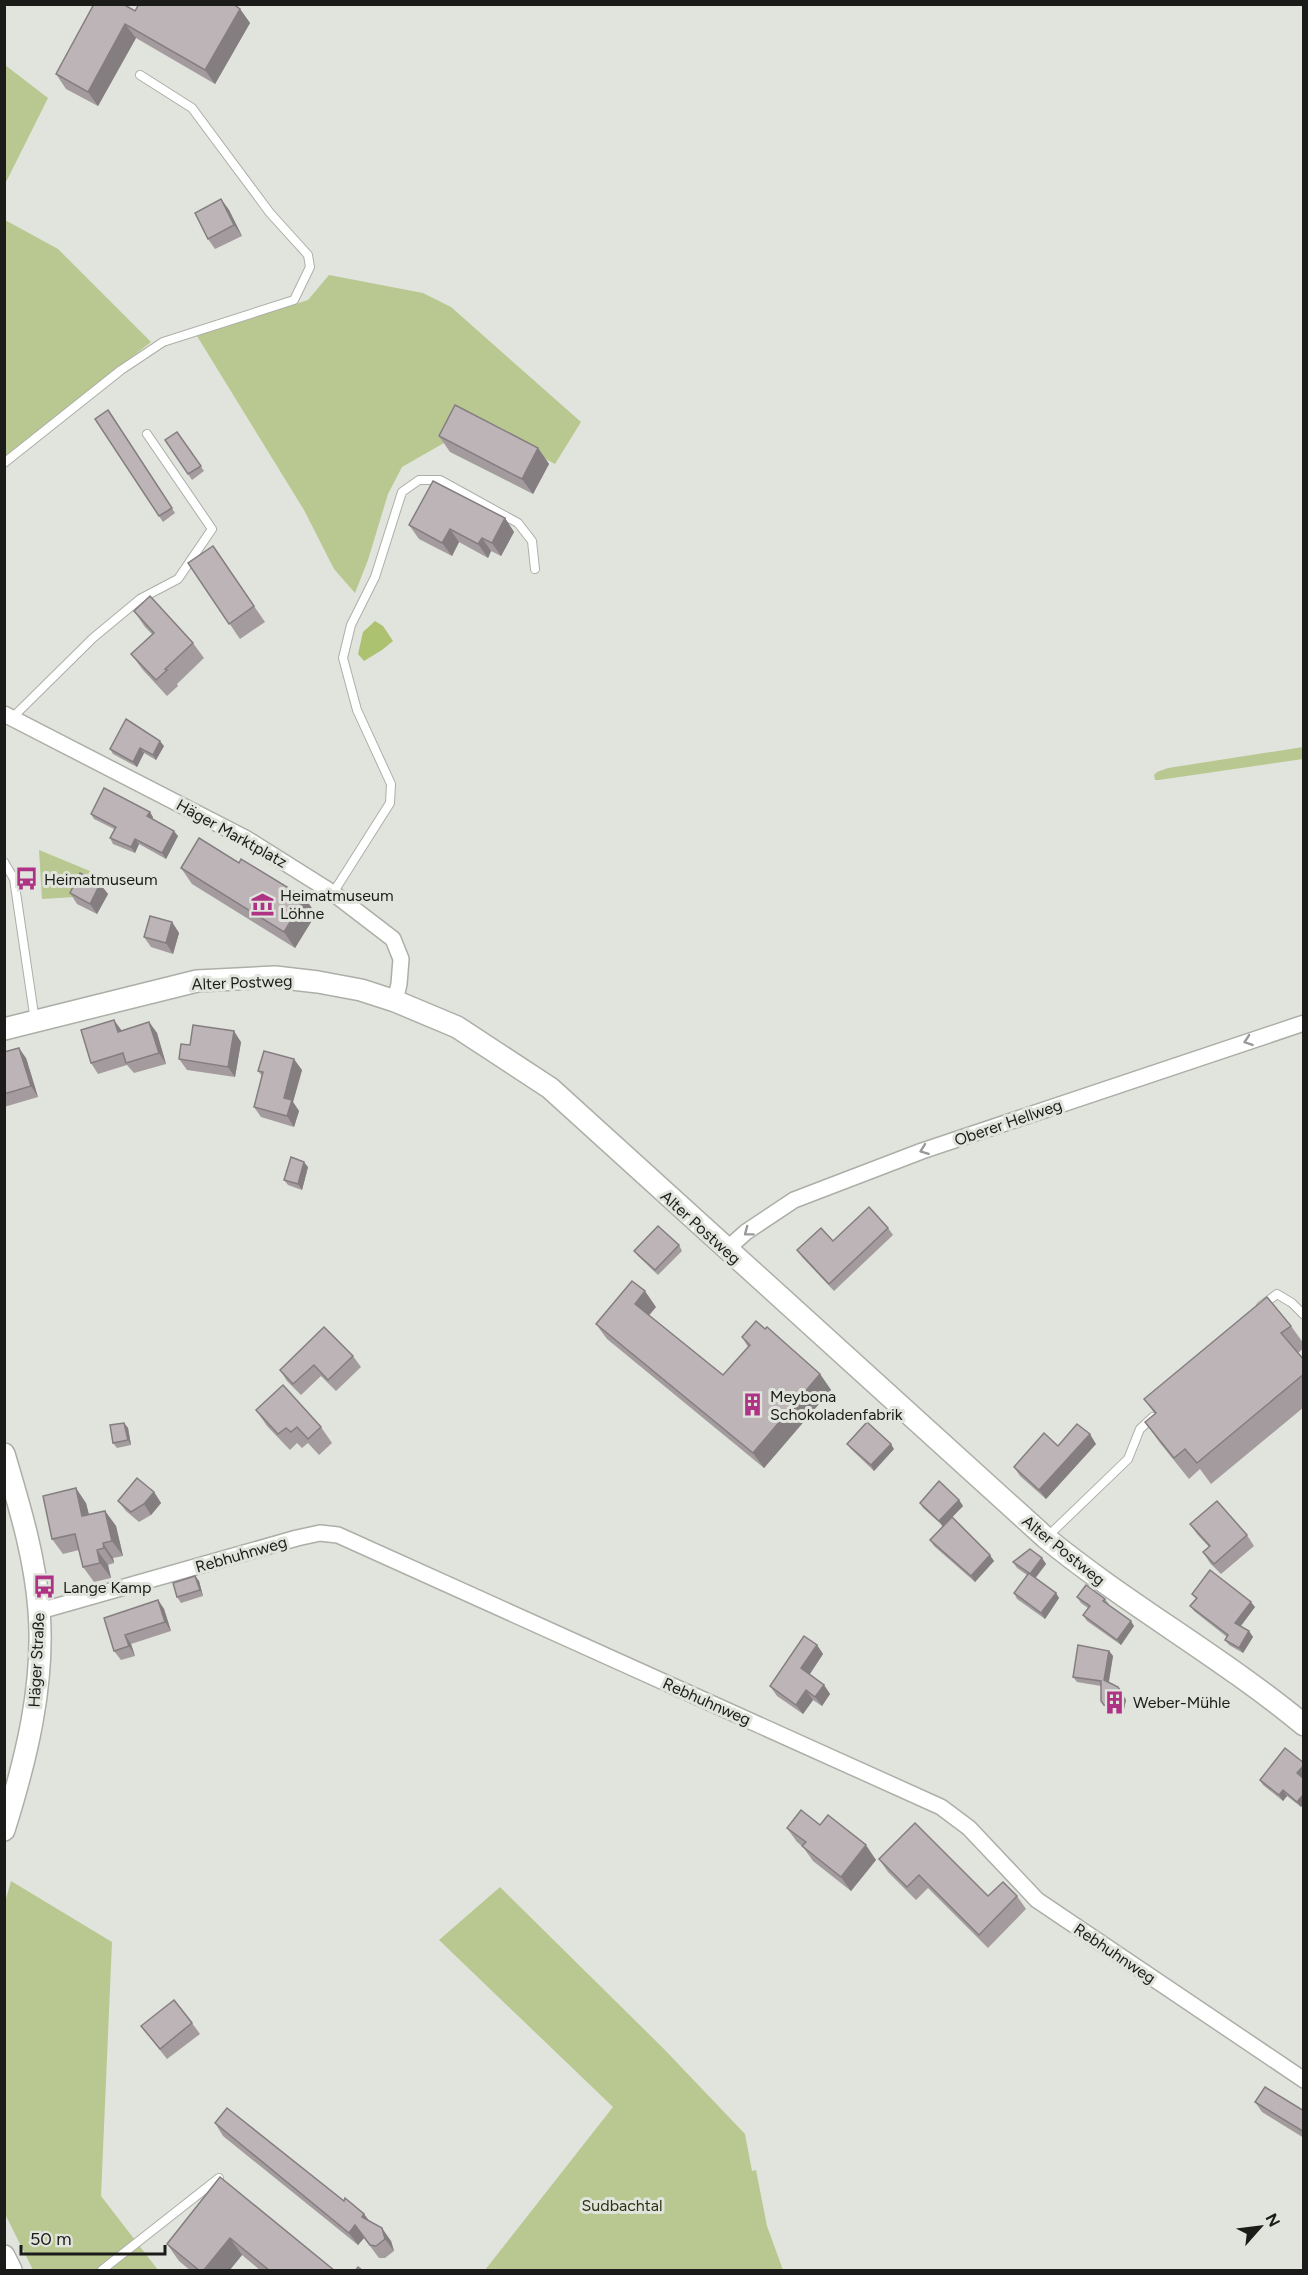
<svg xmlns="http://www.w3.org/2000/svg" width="1308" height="2275" viewBox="0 0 1308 2275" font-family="Figtree,sans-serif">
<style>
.green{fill:#b8c890}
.water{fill:#acc270}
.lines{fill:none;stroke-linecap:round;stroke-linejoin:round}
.lane-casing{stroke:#acafa7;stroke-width:10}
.street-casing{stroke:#acafa7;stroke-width:18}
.secondary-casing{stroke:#acafa7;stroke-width:24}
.lane{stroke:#fff;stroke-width:8}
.street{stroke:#fff;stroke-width:15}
.secondary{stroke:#fff;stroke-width:21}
.wall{fill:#a39b9e}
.shaded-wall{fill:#847e81}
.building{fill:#bdb4b8;stroke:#847e81;stroke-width:1.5}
.oneway{stroke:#989998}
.labels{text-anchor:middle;stroke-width:6;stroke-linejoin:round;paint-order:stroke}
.street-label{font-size:16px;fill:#1b1c19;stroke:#e1e4dc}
.poi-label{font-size:16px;fill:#1b1c19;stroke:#e1e4dc;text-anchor:start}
.park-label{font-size:16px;fill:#2b3411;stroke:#e1e4dc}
</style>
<rect width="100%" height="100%" fill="#e1e4dc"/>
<g class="green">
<path d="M5,65L48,98L5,184Z"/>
<path d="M5,220L58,249L151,342L5,456Z"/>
<path d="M329,275L423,293L451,307L581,422L555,464L467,418L444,443L402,467L388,494L368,560L355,593L334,569L304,510L197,336L308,300Z"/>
<path d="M1303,747V759L1159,780H1155L1154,775L1157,772L1168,768Z"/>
<path d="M39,850L90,871L75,897L42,899Z"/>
<path d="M11,1881L112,1942L101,2196L158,2270H33L5,2214L4,1906Z"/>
<path d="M500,1887L663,2048L745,2134L752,2171L756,2170L767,2226L783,2270H485L613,2107L439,1940Z"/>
</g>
<path class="water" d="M375,621L383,626L393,641L382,650L364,661L358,654L363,632Z"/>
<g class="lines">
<defs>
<g id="lane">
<path d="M4,463L121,370L163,342L294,300L310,267L308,255L270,213L192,108L140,75"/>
<path d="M13,717L93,638L140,599L178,579L212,529L147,434"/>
<path d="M4,862L14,879L35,1021"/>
<path d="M333,893L390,803L391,784L357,710L343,658L351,625L375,577L402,492L419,480H440L518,523L532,541L535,569"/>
<path d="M1261,1306L1277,1294L1292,1303L1304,1315"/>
<path d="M1047,1537L1128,1459L1140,1429L1153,1417"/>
<path d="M102,2270L219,2178"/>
</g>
<g id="street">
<path d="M4,714L247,839L333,893L393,939L401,959L399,984L395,1001"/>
<path d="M726,1250L746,1232L794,1200L922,1151L1304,1023"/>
<path d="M40,1611L297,1538L320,1533L338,1535L941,1807L969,1828L1037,1900L1304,2080"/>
</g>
<g id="secondary">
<path d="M4,1029L197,981L275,977L318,982L361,990L395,1001L457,1027L550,1088L1046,1538C1128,1605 1222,1657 1304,1725"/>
<path d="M4,1454C19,1505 35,1556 39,1610C45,1684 26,1760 4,1830"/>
<path d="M4,2256L11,2270"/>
</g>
</defs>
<use href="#lane" class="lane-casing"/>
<use href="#street" class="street-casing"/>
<use href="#secondary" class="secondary-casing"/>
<use href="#lane" class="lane"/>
<use href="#street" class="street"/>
<use href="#secondary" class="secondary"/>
</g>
<g class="wall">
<path d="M240,9L250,23L215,84L136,38L98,106L66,89L56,74L135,11Z"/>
<path d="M221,199L229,210L242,236L215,249L208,239Z"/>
<path d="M108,410L175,513L163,522L95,419Z"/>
<path d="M177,432L204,471L192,480L165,440Z"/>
<path d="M439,436L538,448L549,464L533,494L450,452Z"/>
<path d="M505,518L514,532L501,556L491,551L488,558L459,542L452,556L419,539L409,525Z"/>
<path d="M213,546L265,622L240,639L188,563Z"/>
<path d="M134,611L193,643L204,658L177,684L178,686L167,696L143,670L131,654L152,634L145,627Z"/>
<path d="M164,746L156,760L144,753L137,767L113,754L110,749Z"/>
<path d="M91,814L153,817L152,819L178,836L166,859L139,844L135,853L113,844L110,838L114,829L94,819Z"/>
<path d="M239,863L316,914L295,948L192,884L181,868Z"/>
<path d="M100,884L108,894L97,914L77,904L70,893Z"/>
<path d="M172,922L179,933L173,954L151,947L144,937Z"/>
<path d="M149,1022L157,1033L166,1064L134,1073L127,1065L98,1074L91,1063L122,1031Z"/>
<path d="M241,1042L235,1077L187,1070L179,1059L190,1045Z"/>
<path d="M4,1052L26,1058L38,1097L4,1107Z"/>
<path d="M302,1070L293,1102L299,1111L294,1127L261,1117L254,1107L262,1076L258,1071Z"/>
<path d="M308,1167L302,1190L288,1185L284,1180Z"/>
<path d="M888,1228L893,1235L834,1291L802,1257L797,1250Z"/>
<path d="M679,1245L682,1251L658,1275L638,1256L634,1251Z"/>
<path d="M656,1307L649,1315L723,1375L748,1347L742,1337L820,1374L831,1390L764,1468L607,1339L596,1324Z"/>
<path d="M1291,1326L1304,1344V1348L1298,1353L1304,1360V1407L1211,1484L1200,1469L1189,1479L1160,1443L1145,1422L1155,1414L1144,1399Z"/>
<path d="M353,1356L361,1367L336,1391L321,1376L301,1395L287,1381L280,1370Z"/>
<path d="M256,1410L321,1427L332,1443L319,1455L308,1443L302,1448L297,1443L290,1450L267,1426Z"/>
<path d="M124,1423L128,1428L131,1445L117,1448L113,1443Z"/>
<path d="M847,1444L894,1449L874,1471L851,1449Z"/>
<path d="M1096,1444L1046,1499L1020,1476L1014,1467L1058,1446Z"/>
<path d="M154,1492L161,1503L151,1515L139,1522L126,1511L118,1501Z"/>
<path d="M959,1500L963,1506L952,1517L994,1561L975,1582L934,1546L930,1540L943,1526L923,1508L920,1503Z"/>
<path d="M86,1503L89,1515L105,1511L116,1526L123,1556L113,1558L114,1563L108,1565L111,1578L94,1582L83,1567L79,1550L63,1554L52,1539Z"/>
<path d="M1190,1524L1247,1535L1254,1546L1221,1574L1210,1563L1203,1552L1209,1547L1197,1534Z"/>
<path d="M1042,1558L1046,1564L1035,1578L1056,1593L1059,1598L1045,1619L1017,1599L1014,1593L1027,1575L1017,1568L1013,1562Z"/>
<path d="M195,1576L199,1581L203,1596L181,1603L177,1597Z"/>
<path d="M1192,1594L1255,1607L1241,1626L1249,1631L1253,1637L1243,1653L1229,1645L1225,1640L1227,1637L1194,1611L1190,1606L1196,1599Z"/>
<path d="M1077,1597L1105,1599L1109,1604L1108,1605L1134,1626L1121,1645L1087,1621L1083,1615L1088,1608L1081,1603Z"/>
<path d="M158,1600L164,1609L171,1631L131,1644L135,1656L121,1660L114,1651L104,1618Z"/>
<path d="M817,1645L823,1654L810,1674L824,1685L830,1694L822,1706L813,1700L803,1714L777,1696L770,1686Z"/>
<path d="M1109,1651L1113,1656L1109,1682L1122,1693L1126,1700L1124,1709L1116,1713L1108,1710L1101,1701V1686L1077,1682L1073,1677Z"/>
<path d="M1304,1775L1302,1777L1304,1779V1803L1301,1807L1287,1796L1283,1801L1263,1785L1260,1780Z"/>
<path d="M820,1825L876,1860L851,1891L813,1861L803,1847L797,1842L787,1828Z"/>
<path d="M879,1859L988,1896H1017L1026,1909L988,1948L928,1888L916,1900L888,1872Z"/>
<path d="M192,2023L200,2034L167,2059L141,2026Z"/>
<path d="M1255,2102L1304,2111V2138L1262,2112Z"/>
<path d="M215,2123L364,2214L370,2222L391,2241L394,2251L385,2258H379L364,2238L358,2245L223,2136Z"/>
<path d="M220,2177L335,2271H261L242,2255L229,2271H191L179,2261L167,2244Z"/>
</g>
<g class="shaded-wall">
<path d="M240,9L250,23L215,84L205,70Z"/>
<path d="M125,24L136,38L98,106L88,92Z"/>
<path d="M221,199L229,210L242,236L234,225Z"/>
<path d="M538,448L549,464L533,494L522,479Z"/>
<path d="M505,518L514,532L501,556L492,543Z"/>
<path d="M450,529L459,542L452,556L442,543Z"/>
<path d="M482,538L491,551L488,558L478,544Z"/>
<path d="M160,741L164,746L156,760L153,755Z"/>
<path d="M140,748L144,753L137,767L133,762Z"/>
<path d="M150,812L153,817L151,822L147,816Z"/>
<path d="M174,831L178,836L166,859L162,853Z"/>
<path d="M135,839L139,844L135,853L131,847Z"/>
<path d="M100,884L108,894L97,914L90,904Z"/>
<path d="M305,898L316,914L295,948L284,932Z"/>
<path d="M172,922L179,933L173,954L166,943Z"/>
<path d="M114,1020L122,1031L118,1032Z"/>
<path d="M149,1022L157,1033L166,1064L159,1053Z"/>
<path d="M234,1031L241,1042L235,1077L228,1067Z"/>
<path d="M19,1048L26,1058L38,1097L31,1086Z"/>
<path d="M294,1059L302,1070L293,1102L299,1111L294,1127L287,1116L284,1098Z"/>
<path d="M304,1162L308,1167L302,1190L298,1184Z"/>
<path d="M645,1291L656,1307L646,1319L635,1304Z"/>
<path d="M820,1374L831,1390L764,1468L753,1453Z"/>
<path d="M124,1423L128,1428L131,1445L128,1440Z"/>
<path d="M1090,1434L1096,1444L1046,1499L1039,1490Z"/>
<path d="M891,1444L894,1449L874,1471L871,1465Z"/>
<path d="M76,1488L86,1503L93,1531L82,1516Z"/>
<path d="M154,1492L161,1503L151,1515L144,1504Z"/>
<path d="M959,1500L963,1506L943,1527L939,1521Z"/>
<path d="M105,1511L116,1526L123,1556L112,1541Z"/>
<path d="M103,1543L113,1558L114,1563L104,1548Z"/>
<path d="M97,1550L108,1565L111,1578L100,1563Z"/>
<path d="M990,1555L994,1561L975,1582L971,1576Z"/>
<path d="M1042,1558L1046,1564L1034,1580L1030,1574Z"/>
<path d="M195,1576L199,1581L203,1596L200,1590Z"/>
<path d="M1056,1593L1059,1598L1045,1619L1041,1613Z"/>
<path d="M158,1600L164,1609L171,1631L165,1622Z"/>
<path d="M1251,1602L1255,1607L1239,1628L1235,1623Z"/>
<path d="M1131,1621L1134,1626L1121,1645L1117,1640Z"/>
<path d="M1249,1631L1253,1637L1243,1653L1239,1648Z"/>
<path d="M125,1635L131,1644L135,1656L129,1646Z"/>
<path d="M817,1645L823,1654L807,1678L801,1668Z"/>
<path d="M1109,1651L1113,1656L1108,1685L1104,1680Z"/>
<path d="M824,1685L830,1694L822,1706L815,1697Z"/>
<path d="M1118,1687L1126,1700L1124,1709L1120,1703Z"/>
<path d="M806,1690L813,1700L803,1714L796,1705Z"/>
<path d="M1304,1765V1775L1301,1779L1297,1773Z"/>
<path d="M1283,1790L1287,1796L1283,1801L1279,1795Z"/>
<path d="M1304,1794V1803L1301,1807L1297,1802Z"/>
<path d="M866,1845L876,1860L851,1891L841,1877Z"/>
<path d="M364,2214L373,2226L362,2217Z"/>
<path d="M355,2225L364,2238L358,2245L349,2233Z"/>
<path d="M382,2228L391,2241L394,2251L385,2239Z"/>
<path d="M230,2238L242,2255L229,2271H203Z"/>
</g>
<g class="building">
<path d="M94,4H123L135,11L139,4H233L240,9L205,70L125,24L88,92L56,74Z"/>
<path d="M221,199L234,225L208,239L195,213Z"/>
<path d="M455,405L538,448L522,479L439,436Z"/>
<path d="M108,410L172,508L159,516L95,419Z"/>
<path d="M177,432L201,466L188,474L165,440Z"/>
<path d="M433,481L505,518L492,543L482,538L478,544L450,529L442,543L409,525Z"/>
<path d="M213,546L254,606L229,624L188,563Z"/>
<path d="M150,596L193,643L165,669L167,670L156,680L131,654L154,633L134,611Z"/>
<path d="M126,719L160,741L153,755L140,748L133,762L110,749Z"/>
<path d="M104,788L150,812L147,816L174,831L162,853L135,839L131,847L110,838L116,827L91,814Z"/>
<path d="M199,838L239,863L241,859L305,898L284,932L181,868Z"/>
<path d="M80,873L100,884L90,904L70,893Z"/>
<path d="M150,916L172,922L166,943L144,937Z"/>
<path d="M114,1020L118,1032L149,1022L159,1053L126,1063L123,1053L91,1063L81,1030Z"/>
<path d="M193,1025L234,1031L228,1067L179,1059L181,1044L190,1045Z"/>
<path d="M19,1048L31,1086L4,1094V1052Z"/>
<path d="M264,1051L294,1059L284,1098L292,1100L287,1116L254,1107L263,1072L258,1071Z"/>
<path d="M291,1157L304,1162L298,1184L284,1180Z"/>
<path d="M869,1207L888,1228L829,1284L797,1250L821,1228L833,1241Z"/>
<path d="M658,1226L679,1245L655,1270L634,1251Z"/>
<path d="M632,1281L645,1291L635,1304L723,1375L750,1345L742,1337L756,1321L765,1329L767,1327L820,1374L753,1453L596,1324Z"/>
<path d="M1267,1297L1291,1326L1281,1333L1304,1360V1374L1197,1463L1185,1449L1174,1458L1145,1422L1156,1413L1144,1399Z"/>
<path d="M324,1327L353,1356L328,1380L314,1365L293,1384L280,1370Z"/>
<path d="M283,1385L321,1427L308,1439L297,1427L291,1432L286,1428L278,1434L256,1410Z"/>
<path d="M867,1422L891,1444L871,1465L847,1444Z"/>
<path d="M124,1423L128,1440L113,1443L110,1425Z"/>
<path d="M1077,1424L1090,1434L1039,1490L1014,1467L1044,1433L1058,1446Z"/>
<path d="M137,1478L154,1492L144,1504L131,1512L118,1501Z"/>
<path d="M939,1481L959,1500L939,1521L920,1503Z"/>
<path d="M76,1488L82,1516L105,1511L112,1541L103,1543L104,1548L97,1550L100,1563L83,1567L75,1534L52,1539L43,1496Z"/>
<path d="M1217,1501L1247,1535L1214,1564L1203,1552L1210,1546L1190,1524Z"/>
<path d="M952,1517L990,1555L971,1576L930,1540Z"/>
<path d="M1030,1549L1042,1558L1030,1574L1056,1593L1041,1613L1014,1593L1029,1573L1013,1562Z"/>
<path d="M1210,1570L1251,1602L1235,1623L1249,1631L1239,1648L1225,1640L1228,1635L1190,1606L1197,1598L1192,1594Z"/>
<path d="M195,1576L200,1590L177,1597L173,1583Z"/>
<path d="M1086,1585L1105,1599L1103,1601L1131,1621L1117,1640L1083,1615L1090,1606L1077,1597Z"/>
<path d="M158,1600L165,1622L125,1635L129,1646L114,1651L104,1618Z"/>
<path d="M804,1636L817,1645L801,1668L824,1685L815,1697L806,1690L796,1705L770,1686Z"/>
<path d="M1078,1645L1109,1651L1104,1680L1118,1687L1123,1695L1120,1703L1112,1708L1104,1705L1101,1701V1681L1073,1677Z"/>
<path d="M1285,1748L1304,1763V1765L1297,1773L1304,1779V1794L1297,1802L1283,1790L1279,1795L1260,1780Z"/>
<path d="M801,1810L820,1825L828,1815L866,1845L841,1877L802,1846L806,1842L787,1828Z"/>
<path d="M915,1823L988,1896L1003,1882L1017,1896L979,1935L919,1875L907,1887L879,1859Z"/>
<path d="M174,2000L192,2023L160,2049L141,2026Z"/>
<path d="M1265,2087L1304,2111V2132L1255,2102Z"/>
<path d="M227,2108L344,2201L345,2198L364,2214L362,2217L382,2228L385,2239L376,2246L370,2245L355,2225L349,2233L215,2123Z"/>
<path d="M220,2177L335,2271H270L230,2238L203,2271H200L167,2244Z"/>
<path d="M358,2267L363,2271H355Z"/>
</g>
<defs><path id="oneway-chevron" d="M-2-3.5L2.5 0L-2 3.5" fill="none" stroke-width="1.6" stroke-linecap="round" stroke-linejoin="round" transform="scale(1.5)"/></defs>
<g class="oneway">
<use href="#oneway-chevron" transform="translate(1248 1041) rotate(161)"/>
<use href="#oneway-chevron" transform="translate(924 1150) rotate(160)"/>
<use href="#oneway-chevron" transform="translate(748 1232) rotate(143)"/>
</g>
<defs>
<symbol id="bus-bare" viewBox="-9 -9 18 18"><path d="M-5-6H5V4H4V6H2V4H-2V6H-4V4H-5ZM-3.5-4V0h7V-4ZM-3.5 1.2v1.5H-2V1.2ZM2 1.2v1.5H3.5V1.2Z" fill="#af3385" stroke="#e1e4dc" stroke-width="2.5" paint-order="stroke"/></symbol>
<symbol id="museum-bare" viewBox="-9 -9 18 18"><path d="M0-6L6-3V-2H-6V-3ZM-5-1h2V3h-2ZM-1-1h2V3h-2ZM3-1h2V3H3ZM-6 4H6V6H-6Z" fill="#af3385" stroke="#e1e4dc" stroke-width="2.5" paint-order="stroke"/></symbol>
<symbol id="building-bare" viewBox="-9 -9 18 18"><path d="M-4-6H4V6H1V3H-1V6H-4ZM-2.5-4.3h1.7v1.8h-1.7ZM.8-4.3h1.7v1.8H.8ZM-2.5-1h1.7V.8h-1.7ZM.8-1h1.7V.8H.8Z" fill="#af3385" stroke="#e1e4dc" stroke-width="2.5" paint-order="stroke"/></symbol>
</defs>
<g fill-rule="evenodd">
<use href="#bus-bare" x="10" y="862" width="33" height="33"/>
<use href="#museum-bare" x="246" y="888" width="33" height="33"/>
<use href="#building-bare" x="736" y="1388" width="33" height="33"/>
<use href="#bus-bare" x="28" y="1570" width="33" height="33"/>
<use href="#building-bare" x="1098" y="1686" width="33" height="33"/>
</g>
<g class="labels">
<g class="street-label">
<text transform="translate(232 833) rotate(29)" y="6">Häger Marktplatz</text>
<text transform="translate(242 982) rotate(-2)" y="6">Alter Postweg</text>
<text transform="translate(1008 1122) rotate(-19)" y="6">Oberer Hellweg</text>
<text transform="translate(701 1227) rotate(42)" y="6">Alter Postweg</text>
<text transform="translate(1064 1550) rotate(39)" y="6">Alter Postweg</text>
<text transform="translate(241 1554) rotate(-16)" y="6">Rebhuhnweg</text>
<text transform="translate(36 1660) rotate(-87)" y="6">Häger Straße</text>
<text transform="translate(707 1701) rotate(24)" y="6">Rebhuhnweg</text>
<text transform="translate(1115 1953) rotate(34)" y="6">Rebhuhnweg</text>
</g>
<g class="poi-label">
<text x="44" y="885">Heimatmuseum</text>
<text x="280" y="901">Heimatmuseum<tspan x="280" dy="18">Löhne</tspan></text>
<text x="770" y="1402">Meybona<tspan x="770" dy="18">Schokoladenfabrik</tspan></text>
<text x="63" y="1593">Lange Kamp</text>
<text x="1133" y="1708">Weber-Mühle</text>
</g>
<g class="park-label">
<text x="622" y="2211">Sudbachtal</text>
</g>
</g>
<rect width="1308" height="2275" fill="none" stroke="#1b1c19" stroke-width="12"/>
<g transform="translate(1260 2227) rotate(62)" stroke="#e1e4dc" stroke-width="4.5" paint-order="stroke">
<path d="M0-4.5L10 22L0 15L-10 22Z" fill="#1b1c19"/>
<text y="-9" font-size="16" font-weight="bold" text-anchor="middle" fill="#1b1c19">N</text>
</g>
<path d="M21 2245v9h144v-9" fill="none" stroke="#1b1c19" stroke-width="3"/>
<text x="30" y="2245" font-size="18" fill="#1b1c19" stroke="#e1e4dc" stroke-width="4.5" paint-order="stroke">50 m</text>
</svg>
